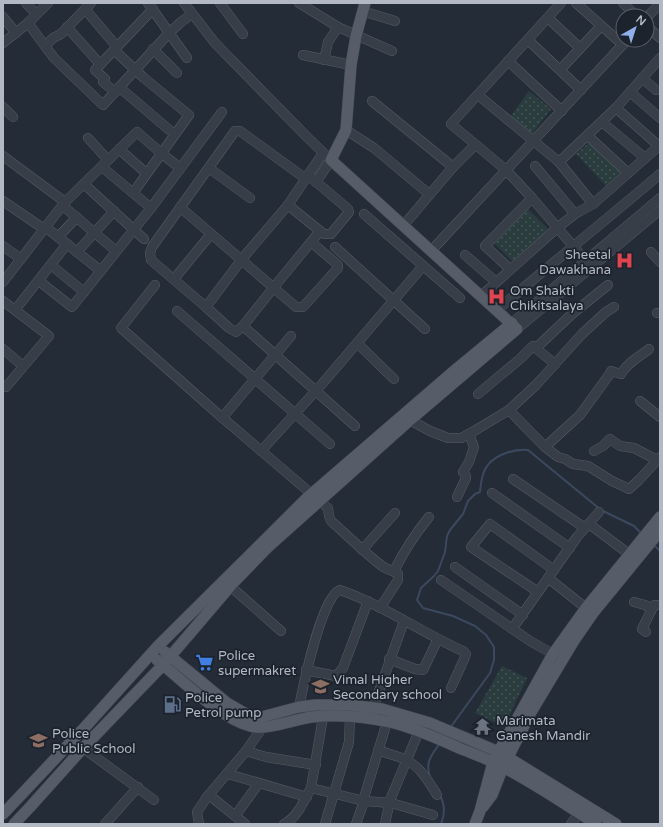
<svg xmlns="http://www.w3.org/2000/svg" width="663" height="827" viewBox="0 0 663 827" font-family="'Varela Round',sans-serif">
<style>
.park{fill:url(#park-dots)}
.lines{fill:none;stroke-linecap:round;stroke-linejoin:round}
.stream{stroke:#3b495f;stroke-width:2}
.minor-casing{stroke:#555c66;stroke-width:10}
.major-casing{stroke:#414751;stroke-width:12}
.minor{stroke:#373e48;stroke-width:9}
.major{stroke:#565d68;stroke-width:11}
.labels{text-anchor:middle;stroke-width:3.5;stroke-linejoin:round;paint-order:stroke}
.poi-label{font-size:13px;fill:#b2b9c4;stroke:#1d232d;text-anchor:start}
</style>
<defs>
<pattern id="park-dots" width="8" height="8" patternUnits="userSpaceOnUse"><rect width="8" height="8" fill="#2a3c3d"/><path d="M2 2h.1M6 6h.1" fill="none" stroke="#465657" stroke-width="1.8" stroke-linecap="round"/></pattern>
</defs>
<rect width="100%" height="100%" fill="#242c37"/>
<g class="park">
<path d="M529,91L551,109L531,135L511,116Z"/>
<path d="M590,142L622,174L607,187L576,154Z"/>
<path d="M527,208L548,229L513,262L492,241Z"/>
<path d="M502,666L527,678L504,727L475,713Z"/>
</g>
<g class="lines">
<g class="stream">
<path d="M654,545L660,551"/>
<path d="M450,728L490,673L494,660V647L486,635L475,626L453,616L423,608L417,600L421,588L434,576L438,571L445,552L447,536L450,530L463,514L468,501L475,494L480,492C481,483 482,472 488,465C496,454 515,449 528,450L601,510L634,526L642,534"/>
<path d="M430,777C425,762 431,756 440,743"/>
<path d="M440,795C445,805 445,813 441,824"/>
</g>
<defs>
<g id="minor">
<path d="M26,3L36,14"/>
<path d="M148,3L187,58"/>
<path d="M184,3L215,43L308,138L331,160L316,182"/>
<path d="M220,3L243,34"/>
<path d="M299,3L338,27"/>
<path d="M561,3L451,124L506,170L532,198L591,267"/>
<path d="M576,3L623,45"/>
<path d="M623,3L636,16"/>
<path d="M85,9L117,47"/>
<path d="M362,11L395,21"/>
<path d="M3,17L16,33"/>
<path d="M647,17L660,4"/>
<path d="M548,18L580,48"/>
<path d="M28,23L54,58L103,105L169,33L181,22L192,14"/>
<path d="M647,26L660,38"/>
<path d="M67,27L100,64"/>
<path d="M528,40L581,90"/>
<path d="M3,43L28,23L48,3"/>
<path d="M45,46L53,38L61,34L91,3"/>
<path d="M153,49L177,73"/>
<path d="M114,50L144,78L189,115L133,193"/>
<path d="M303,55L351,65"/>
<path d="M324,60L328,42L338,27L392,51"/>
<path d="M508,61L562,111"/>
<path d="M560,70L601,26"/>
<path d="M642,78L656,90"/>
<path d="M119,87L174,134"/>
<path d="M115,92L103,82L105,79L95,70L153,9"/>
<path d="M630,92L660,118"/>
<path d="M478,95L559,162L593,204"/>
<path d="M372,101L453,167"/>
<path d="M3,107L13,117"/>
<path d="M616,108L659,146"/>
<path d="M602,122L645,158"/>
<path d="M346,130L374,148L429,194"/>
<path d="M588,136L628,173"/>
<path d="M88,138L108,160"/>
<path d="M119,149L146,173"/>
<path d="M3,156L65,202"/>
<path d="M559,162L616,108L660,58"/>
<path d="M535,166L575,214"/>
<path d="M102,167L151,208"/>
<path d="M209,168L250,198"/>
<path d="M306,179L240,131H235L152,247L150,253L151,260L206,307L229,328L236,332L243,326L274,287L320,231L324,234H331L349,212L348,209L308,175"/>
<path d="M84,184L144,239"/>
<path d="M3,201L44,229H48L101,271"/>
<path d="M62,205L116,251"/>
<path d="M288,205L320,231"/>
<path d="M180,207L296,307H303L338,268V265L311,242"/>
<path d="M364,214L460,298"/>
<path d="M403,226L453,167L475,145"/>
<path d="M58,237L77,217"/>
<path d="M3,246L21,259"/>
<path d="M335,247L425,329"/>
<path d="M431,251L627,40"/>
<path d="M77,252L114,211"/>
<path d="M651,252L660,262"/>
<path d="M465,255L496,282"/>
<path d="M51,265L84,292"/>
<path d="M510,269L485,246L532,198"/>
<path d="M174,279L211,234"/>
<path d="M39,281L72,307L151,208L222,112"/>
<path d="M3,282L65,202L137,132L161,153L180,168"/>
<path d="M155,285L121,328L218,414L328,508L329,516L331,521C348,536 364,552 382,566C387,570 393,570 398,574V580L380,608"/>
<path d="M481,296L557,228L575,214L593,204L660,145"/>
<path d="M3,301L49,336L6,387"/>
<path d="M206,307L242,259L288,205L323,153"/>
<path d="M15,310L67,244"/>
<path d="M497,310C551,264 606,220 660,174"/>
<path d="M177,311L330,444"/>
<path d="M657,313H660"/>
<path d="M512,323L660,198"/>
<path d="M243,326L355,426"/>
<path d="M517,329L660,210"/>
<path d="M357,343L394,379"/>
<path d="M536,348L572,314L608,285"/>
<path d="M3,349L23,366"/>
<path d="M478,394L520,359L533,346L555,364"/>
<path d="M640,401L660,417"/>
<path d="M509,410L545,447L558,457L565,459L573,464L588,466L612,481L629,489L639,480L660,457"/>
<path d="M406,416L410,420L430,431L448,438H461L469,434L509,410L536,385L582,334L606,312L614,307"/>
<path d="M222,418L291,336"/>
<path d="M545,447L580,415L609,375L611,371L621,374C627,363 639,357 649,349"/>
<path d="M261,451L322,384L423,266"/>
<path d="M594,451L603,446L610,439L620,446L634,448L657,460"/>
<path d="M513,479L585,528"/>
<path d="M492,493L570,548"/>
<path d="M457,497L466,478V476L463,472L469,462L474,447L469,434"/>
<path d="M589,524L629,554"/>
<path d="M362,550L395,513"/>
<path d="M455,567L523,615"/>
<path d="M394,571C404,551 415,534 429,517"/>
<path d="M548,578L586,608"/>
<path d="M441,580L530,641L553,654"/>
<path d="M230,586L281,631"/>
<path d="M538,592L471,547L490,524L554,570"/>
<path d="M634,602L645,605L651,609"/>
<path d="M512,629L577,537L599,512"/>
<path d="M646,632L642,629L654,605H660"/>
<path d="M389,659L415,669L423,670L438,639"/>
<path d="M306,670L336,676L343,668L368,601"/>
<path d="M299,707C303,687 322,595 340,590C383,605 421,632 463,651L466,654L465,657L451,688"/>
<path d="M373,708L404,621"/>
<path d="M83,748L154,800"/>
<path d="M378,750C388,754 399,756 408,761C422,769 429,782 437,795"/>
<path d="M246,751L266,757L316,765"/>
<path d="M228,774L307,797"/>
<path d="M311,788L364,801L391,803L433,815"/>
<path d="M209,795L245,824"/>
<path d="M363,801L387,722"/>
<path d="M235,816L259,783"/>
<path d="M105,824L138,787"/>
<path d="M199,824L197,812L207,797L246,751L262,728"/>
<path d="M284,824C298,817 304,800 311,788L323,717"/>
<path d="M325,824L349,742L350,717"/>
<path d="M356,824L364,801"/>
<path d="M385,824L390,800L419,731"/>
<path d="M571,824L579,813"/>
</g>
<g id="major">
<path d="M165,652L227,703L246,714L258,718L299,707L315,705H350L382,709L430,723L499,752L616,824"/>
<path d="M157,660C182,680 220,718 250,726C266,731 295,719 312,717C338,714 368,717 394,723C416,729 437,738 459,748C471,753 483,757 495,763C530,780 563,803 596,824"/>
<path d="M483,807L492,795L503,767L530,714L575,639L593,613L660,531"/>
<path d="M3,814L86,726L158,646L308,497L454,371L512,323"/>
<path d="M14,824L31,806L83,748L163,665L233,583L268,547L410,420L517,329L331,160L346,130L351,65L356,36L365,3"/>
<path d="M475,824L480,811L493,762L553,654L586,608L660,517"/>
</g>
</defs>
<use href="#minor" class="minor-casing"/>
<use href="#major" class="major-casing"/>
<use href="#minor" class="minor"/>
<use href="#major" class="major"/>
</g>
<defs>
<symbol id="hospital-bare" viewBox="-9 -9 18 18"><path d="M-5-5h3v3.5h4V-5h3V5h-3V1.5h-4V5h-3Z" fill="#e0444e" stroke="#1d232d" stroke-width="2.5" paint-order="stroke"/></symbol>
<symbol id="supermarket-bare" viewBox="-9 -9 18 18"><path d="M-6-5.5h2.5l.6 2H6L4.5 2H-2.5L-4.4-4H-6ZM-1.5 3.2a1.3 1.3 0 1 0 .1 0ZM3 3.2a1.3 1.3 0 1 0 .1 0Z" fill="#3f7fe0" stroke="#1d232d" stroke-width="2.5" paint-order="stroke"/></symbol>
<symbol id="school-bare" viewBox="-9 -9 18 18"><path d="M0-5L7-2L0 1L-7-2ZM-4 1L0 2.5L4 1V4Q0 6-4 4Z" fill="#8d6e63" stroke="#1d232d" stroke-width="2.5" paint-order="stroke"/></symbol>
<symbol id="fuel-bare" viewBox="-9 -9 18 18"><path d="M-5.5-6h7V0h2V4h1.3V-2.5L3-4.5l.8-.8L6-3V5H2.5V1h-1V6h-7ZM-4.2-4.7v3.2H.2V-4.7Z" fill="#5c6f8a" stroke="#1d232d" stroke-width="2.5" paint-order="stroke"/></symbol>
<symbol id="temple-bare" viewBox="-9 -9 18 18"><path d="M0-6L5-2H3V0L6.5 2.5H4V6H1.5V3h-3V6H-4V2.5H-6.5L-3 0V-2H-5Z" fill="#6b7280" stroke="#1d232d" stroke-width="2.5" paint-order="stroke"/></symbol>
</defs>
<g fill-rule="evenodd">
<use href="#hospital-bare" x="612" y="248" width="25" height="25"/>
<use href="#hospital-bare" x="484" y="284" width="25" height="25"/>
<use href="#supermarket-bare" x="192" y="650" width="25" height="25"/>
<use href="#school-bare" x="308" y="674" width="25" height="25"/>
<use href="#fuel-bare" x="160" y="692" width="25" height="25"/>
<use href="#temple-bare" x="470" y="714" width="25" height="25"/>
<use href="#school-bare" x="26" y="728" width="25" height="25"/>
</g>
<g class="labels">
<g class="poi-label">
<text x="611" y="259" text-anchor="end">Sheetal<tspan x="611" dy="15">Dawakhana</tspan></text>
<text x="510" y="295">Om Shakti<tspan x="510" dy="15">Chikitsalaya</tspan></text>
<text x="218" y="660">Police<tspan x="218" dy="15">supermakret</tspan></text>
<text x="333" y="684">Vimal Higher<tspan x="333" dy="15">Secondary school</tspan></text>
<text x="185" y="702">Police<tspan x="185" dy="15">Petrol pump</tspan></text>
<text x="496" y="725">Marimata<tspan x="496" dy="15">Ganesh Mandir</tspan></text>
<text x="52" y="738">Police<tspan x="52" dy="15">Public School</tspan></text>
</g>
</g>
<rect width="663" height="827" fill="none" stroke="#b2b9c4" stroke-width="8"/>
<g transform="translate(635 28) rotate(39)"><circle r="19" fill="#1d232d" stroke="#595f69"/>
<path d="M0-3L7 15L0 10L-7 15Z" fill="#90b0ec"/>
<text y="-6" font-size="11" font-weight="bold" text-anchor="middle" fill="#b2b9c4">N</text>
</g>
</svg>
